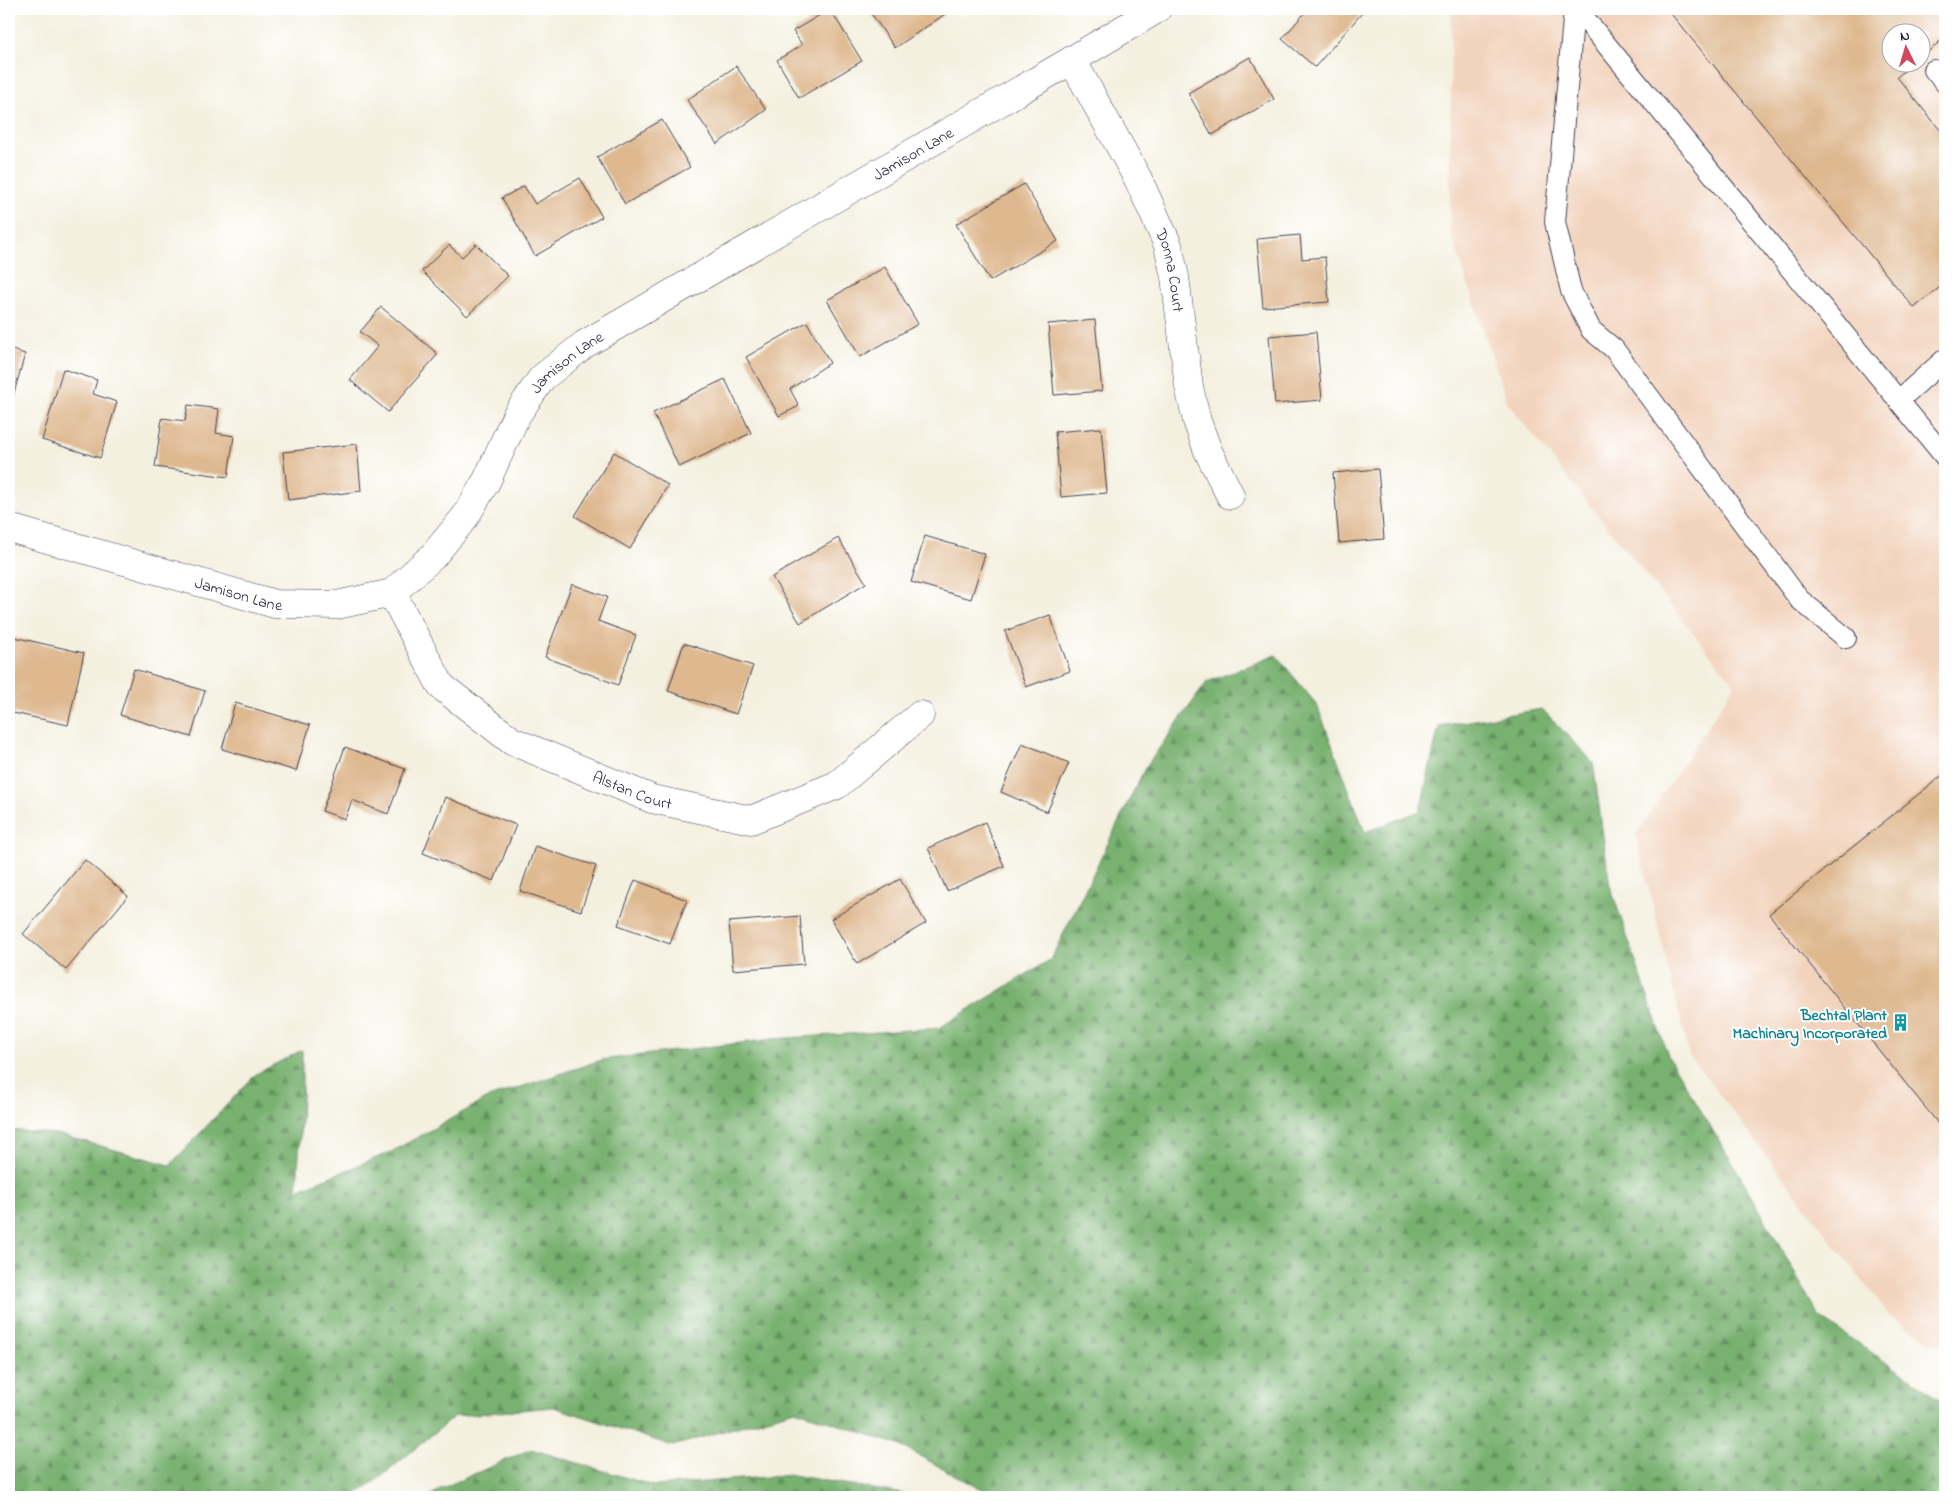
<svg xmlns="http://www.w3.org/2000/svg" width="1954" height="1506" viewBox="0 0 1954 1506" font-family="'Indie Flower',sans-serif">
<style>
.built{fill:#f2d4be;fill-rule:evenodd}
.forest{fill:url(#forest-firs);stroke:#4d6a56}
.building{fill:#deb88f}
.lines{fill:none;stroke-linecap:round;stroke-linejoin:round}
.lane-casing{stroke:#424154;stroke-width:22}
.street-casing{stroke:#424154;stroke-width:29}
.lane{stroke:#fff;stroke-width:20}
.street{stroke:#fff;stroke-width:28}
.labels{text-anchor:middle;stroke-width:4;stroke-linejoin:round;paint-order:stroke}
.street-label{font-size:16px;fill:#22223b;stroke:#fff}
.culture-label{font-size:16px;font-weight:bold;fill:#0d838f;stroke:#fff;text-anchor:end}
</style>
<defs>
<pattern id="forest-firs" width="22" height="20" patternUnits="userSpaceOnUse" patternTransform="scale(1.25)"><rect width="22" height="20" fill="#78b170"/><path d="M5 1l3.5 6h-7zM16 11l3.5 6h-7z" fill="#62905d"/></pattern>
</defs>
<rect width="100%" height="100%" fill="#fff"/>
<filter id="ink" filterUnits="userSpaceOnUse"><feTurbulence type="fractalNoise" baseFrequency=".02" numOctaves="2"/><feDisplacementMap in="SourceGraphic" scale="10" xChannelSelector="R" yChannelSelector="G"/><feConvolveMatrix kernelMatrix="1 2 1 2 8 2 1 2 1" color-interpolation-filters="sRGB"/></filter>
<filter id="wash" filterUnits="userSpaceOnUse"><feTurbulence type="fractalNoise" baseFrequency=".0096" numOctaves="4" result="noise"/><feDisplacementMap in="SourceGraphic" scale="20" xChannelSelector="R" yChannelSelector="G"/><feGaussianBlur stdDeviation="1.12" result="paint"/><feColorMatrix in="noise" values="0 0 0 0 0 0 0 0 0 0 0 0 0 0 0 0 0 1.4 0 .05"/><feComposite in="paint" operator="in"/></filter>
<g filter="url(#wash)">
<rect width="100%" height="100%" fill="#f4f0df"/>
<path class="built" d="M1451,9H1945V1349L1890,1317L1689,1055L1636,835L1735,685L1508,404L1450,231ZM1892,32H1922V62H1892Z"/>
<g class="forest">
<path d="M1276,655L1317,705L1365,832L1420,811L1439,726L1542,709L1593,762L1610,886L1668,1056L1747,1187L1819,1317L1945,1402V1497H996L899,1445L795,1410L673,1446L554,1407L455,1416L378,1479L352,1497H9V1130L57,1134L170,1165L256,1074L302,1050V1100L297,1190L391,1152L488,1098L601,1060L772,1039L939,1028L1051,959L1145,768L1207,682Z"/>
<path d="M531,1449L654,1486L792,1475L921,1497H429L440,1489Z"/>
</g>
<g id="blocks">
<g class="building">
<path d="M830,9L862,61L799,98L777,60L802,45L793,31Z"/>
<path d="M868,9H946L948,12L895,48Z"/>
<path d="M1308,9H1357L1362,13L1315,67L1282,39Z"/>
<path d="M1667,9H1945V37L1922,57V32H1892V62H1915L1897,77L1945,136V283L1914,308Z"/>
<path d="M1250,57L1274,99L1212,135L1188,93Z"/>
<path d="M736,66L766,110L717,144L687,100Z"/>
<path d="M662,120L690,167L625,204L597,157Z"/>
<path d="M580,178L602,217L535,256L502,198L524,186L535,204Z"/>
<path d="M1024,184L1058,241L990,281L956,224Z"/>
<path d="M1300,235L1302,259L1325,257L1329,302L1263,307L1257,239Z"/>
<path d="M476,244L508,276L467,316L422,271L449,245L462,257Z"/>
<path d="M885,267L918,324L860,357L827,300Z"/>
<path d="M381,307L438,354L388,412L350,380L378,346L360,332Z"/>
<path d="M1095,320L1102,391L1054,395L1048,324Z"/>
<path d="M807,322L830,363L790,389L799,406L779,416L746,357Z"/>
<path d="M1316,332L1322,400L1275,404L1269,336Z"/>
<path d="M9,349L25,354L9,411Z"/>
<path d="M63,369L97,380L93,394L117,402L100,458L42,440Z"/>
<path d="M725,379L751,433L679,467L653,413Z"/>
<path d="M188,405L219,409L216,433L234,436L228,477L155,467L162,418L185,421Z"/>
<path d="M1101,428L1107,493L1061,497L1055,432Z"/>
<path d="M357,444L361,491L288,500L283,452Z"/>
<path d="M614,452L668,485L630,549L575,516Z"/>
<path d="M1378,469L1384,539L1339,543L1333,473Z"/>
<path d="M925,536L985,554L971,599L911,582Z"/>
<path d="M838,538L866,583L800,623L772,577Z"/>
<path d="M572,584L607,597L598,621L636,635L618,685L545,657Z"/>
<path d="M1050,615L1070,671L1026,687L1005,631Z"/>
<path d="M14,637L84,653L68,725L9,712V660Z"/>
<path d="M684,643L753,666L736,714L668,691Z"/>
<path d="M134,669L205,691L191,737L120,715Z"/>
<path d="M235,703L310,725L296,771L222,749Z"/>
<path d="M1022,743L1069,763L1047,812L1001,792Z"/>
<path d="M345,747L405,769L388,814L352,800L345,819L322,811Z"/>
<path d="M1945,773V1132L1769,914Z"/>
<path d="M445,797L516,825L494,881L423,853Z"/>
<path d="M985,822L1004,866L947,891L928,848Z"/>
<path d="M535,846L596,866L581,911L520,891Z"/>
<path d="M85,860L128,896L66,970L23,934Z"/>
<path d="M900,879L926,923L857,964L831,919Z"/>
<path d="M635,880L687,900L670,944L618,925Z"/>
<path d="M800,916L804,964L733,970L729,922Z"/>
</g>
</g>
</g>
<g filter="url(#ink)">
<use href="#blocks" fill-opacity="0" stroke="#424154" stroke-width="1"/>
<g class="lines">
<defs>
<g id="lane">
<path d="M1574,9L1555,222L1571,291L1591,330L1614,349L1799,599L1846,638"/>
<path d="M1577,9L1945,457"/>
<path d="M1934,70L1945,83"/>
<path d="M1899,400L1945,359"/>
</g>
<g id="street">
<path id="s1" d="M1072,60L1138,179L1168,245L1175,277L1189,387L1197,421L1208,451L1230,495"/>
<path id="s2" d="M9,528L275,604L337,605L392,593L433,556L465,517L487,480L516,416L542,378L585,344L1072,60L1157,9"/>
<path id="s3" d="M392,593L441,686L512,741L652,799L751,820L837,785L920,715"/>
</g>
</defs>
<use href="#lane" class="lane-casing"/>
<use href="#street" class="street-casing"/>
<use href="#lane" class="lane"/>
<use href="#street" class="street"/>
</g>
</g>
<defs>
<symbol id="building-bare" viewBox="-9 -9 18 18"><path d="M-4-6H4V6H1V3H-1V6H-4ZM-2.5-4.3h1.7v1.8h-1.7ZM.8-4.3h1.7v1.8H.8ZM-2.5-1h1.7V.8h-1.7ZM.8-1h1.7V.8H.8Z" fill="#0f9aa8" stroke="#fff" stroke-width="2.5" paint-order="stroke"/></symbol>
</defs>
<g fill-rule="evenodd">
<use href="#building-bare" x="1888" y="1010" width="25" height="25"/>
</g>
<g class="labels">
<g class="street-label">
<text dy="6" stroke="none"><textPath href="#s2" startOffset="1094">Jamison Lane</textPath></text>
<text dy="6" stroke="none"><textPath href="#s1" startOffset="234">Donna Court</textPath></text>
<text dy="6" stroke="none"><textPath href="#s2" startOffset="689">Jamison Lane</textPath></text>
<text dy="6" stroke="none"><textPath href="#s2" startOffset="239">Jamison Lane</textPath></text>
<text dy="6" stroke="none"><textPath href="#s3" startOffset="325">Alstan Court</textPath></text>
</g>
<g class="culture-label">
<text x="1887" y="1020">Bechtal Plant<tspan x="1887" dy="18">Machinary Incorporated</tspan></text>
</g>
</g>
<rect width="1954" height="1506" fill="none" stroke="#fff" stroke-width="30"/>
<g transform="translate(1906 48) rotate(355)"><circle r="24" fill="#ffffff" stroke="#a7a7b1"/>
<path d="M0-4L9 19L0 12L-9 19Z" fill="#d1495b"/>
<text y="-8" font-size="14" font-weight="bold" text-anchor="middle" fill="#22223b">N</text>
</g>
</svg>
